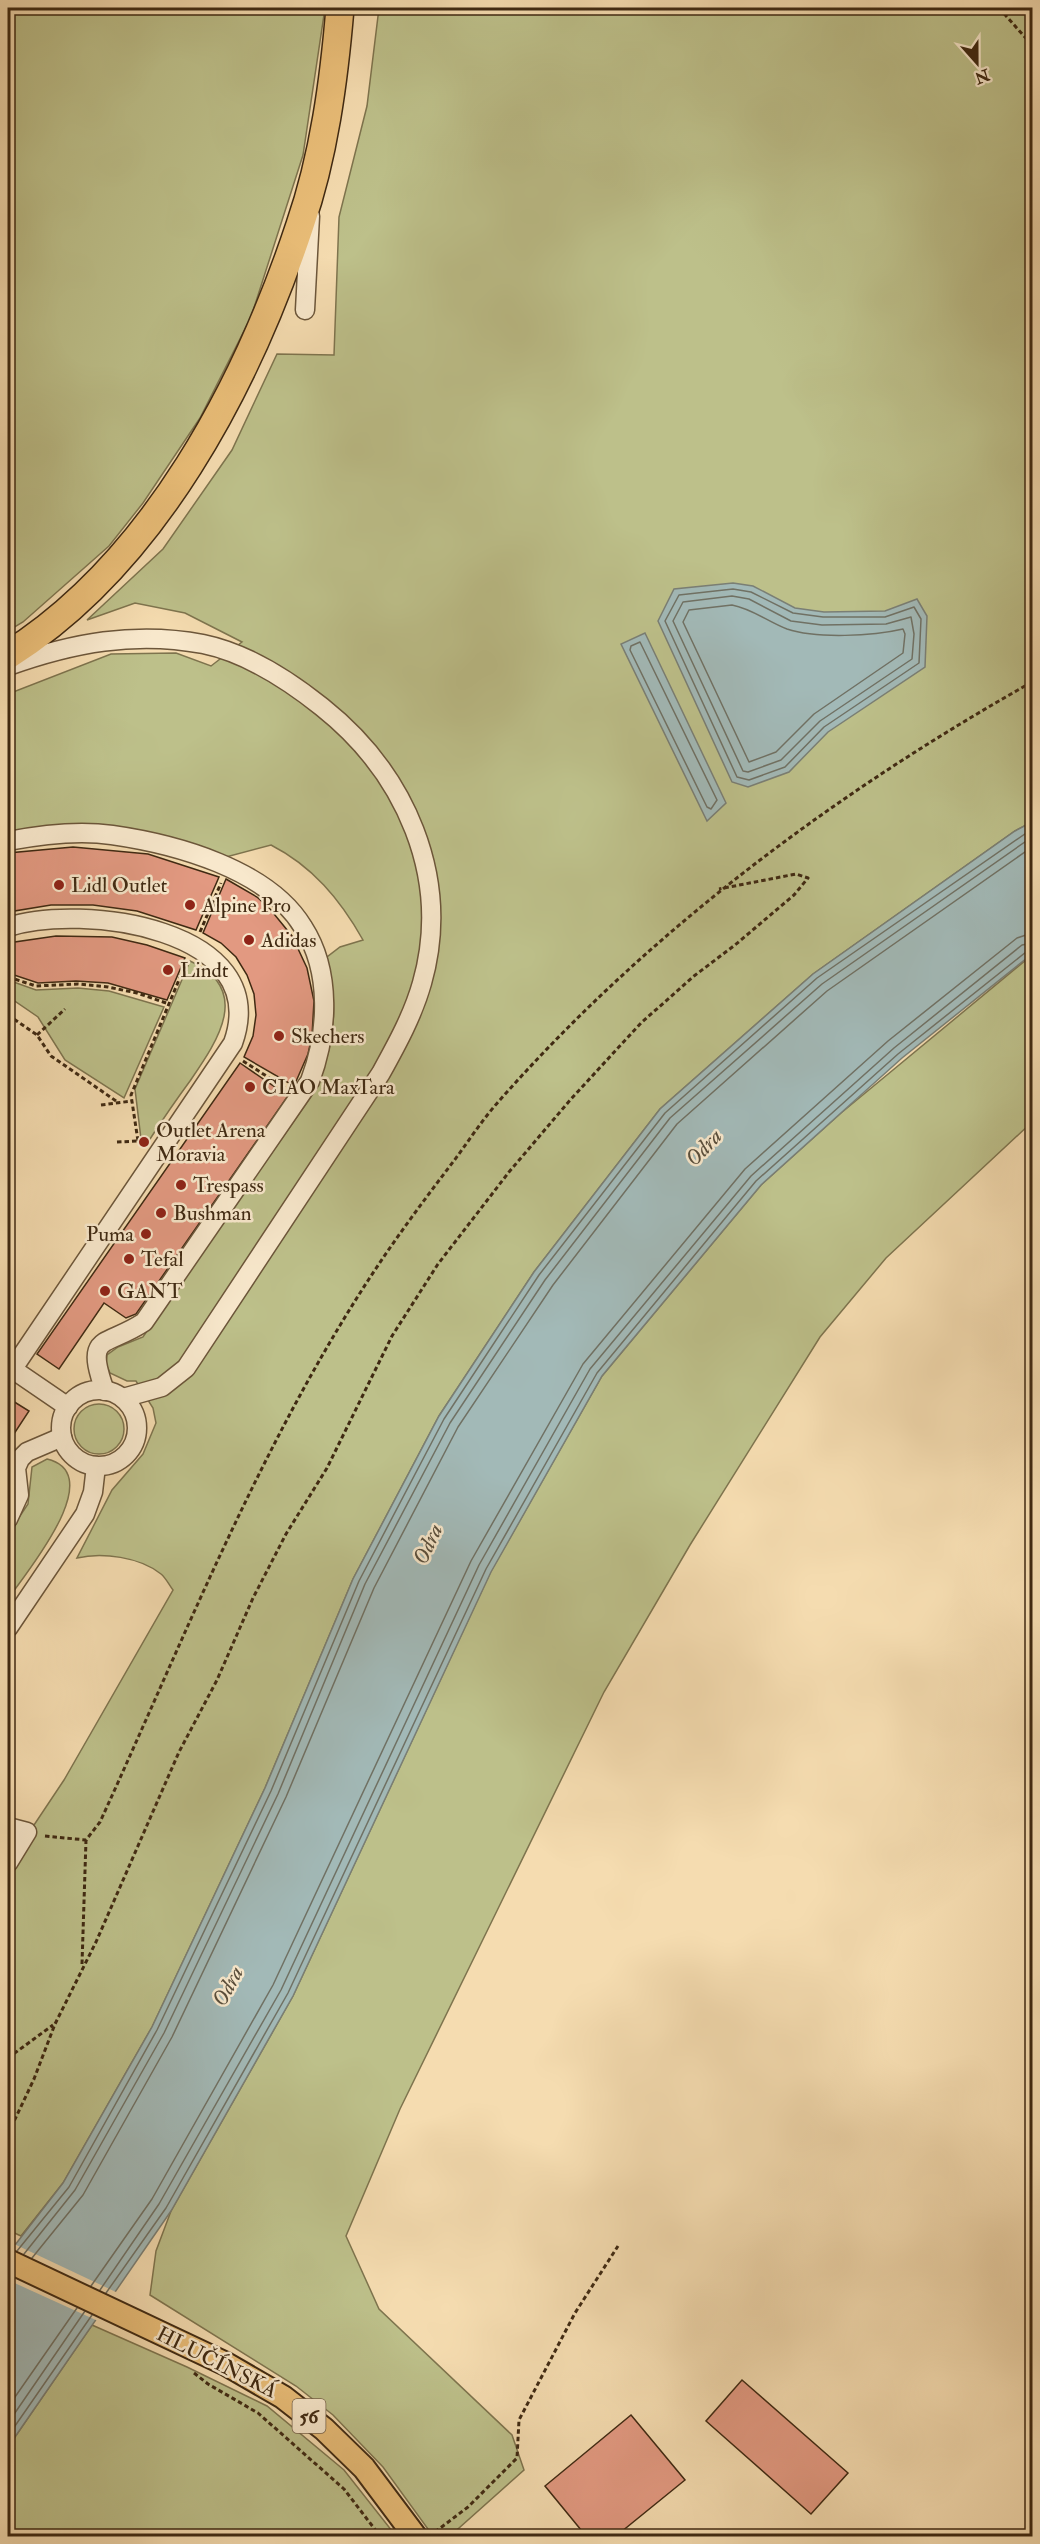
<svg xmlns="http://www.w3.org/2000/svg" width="1040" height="2544" viewBox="0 0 1040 2544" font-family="'IM FELL Double Pica',serif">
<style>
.green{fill:#bdc08a;stroke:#7e744e;stroke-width:1.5}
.water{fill:#a2b9b7;stroke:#7a7f75;stroke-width:1.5}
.pier{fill:#f5dcb0}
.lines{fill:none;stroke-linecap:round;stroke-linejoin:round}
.shore{stroke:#707164;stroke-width:1.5}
.building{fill:#e29981;stroke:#3f2912;stroke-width:1.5}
.minor-casing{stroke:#6c563a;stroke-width:21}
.major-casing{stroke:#3f2912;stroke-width:26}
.highway-casing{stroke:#3f2912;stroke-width:30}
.path{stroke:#3f2912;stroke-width:3;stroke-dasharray:4.5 3;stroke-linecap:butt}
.minor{stroke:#f8e8cc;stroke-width:18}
.major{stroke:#eabe78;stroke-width:22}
.highway{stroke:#eabe78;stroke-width:27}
.poi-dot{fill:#8f2418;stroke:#f8e8cc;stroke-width:2}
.labels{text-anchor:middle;stroke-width:5;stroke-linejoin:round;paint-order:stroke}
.shield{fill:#f8e8cc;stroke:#76624a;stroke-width:1.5}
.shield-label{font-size:20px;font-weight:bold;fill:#3f2912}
.poi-label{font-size:21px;fill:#3f2912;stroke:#f8e8cc;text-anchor:start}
.street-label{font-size:21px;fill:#3f2912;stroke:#f8e8cc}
.water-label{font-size:22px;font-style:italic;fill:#584d3b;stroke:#f8e8cc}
</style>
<rect width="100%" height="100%" fill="#f5dcb0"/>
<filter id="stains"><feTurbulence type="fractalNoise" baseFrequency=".00333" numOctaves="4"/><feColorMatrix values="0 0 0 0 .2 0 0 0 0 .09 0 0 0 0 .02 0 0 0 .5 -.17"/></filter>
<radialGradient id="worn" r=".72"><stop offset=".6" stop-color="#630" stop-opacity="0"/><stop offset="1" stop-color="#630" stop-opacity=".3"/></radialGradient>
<g class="green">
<path d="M8,8H325L303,155L251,317L200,418L143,503L109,546L23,622L8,631Z"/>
<path d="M379,8H1032V822L1015,831L813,974L660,1109L534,1272L439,1416L353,1579L265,1788L152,2027L63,2183L21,2236L8,2230V1864L64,1780L173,1590C169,1585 166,1578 161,1574C140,1557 102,1552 77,1558L112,1490L143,1454L156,1423L153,1408L136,1381H127L110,1373L106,1364L107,1355L118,1347L143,1337L310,1098C328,1064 336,1032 333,994C332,982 326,969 327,957L340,947L363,940C340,899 312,866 271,845L226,857L58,826L8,832V694L111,654L176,653L211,666L242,642L185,613L135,603L87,620L163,549L232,450L277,354L334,355L339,217L367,106Z"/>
<path d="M1032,955V1122L886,1258L820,1337L690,1545L604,1692L400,2109L346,2236L379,2309L512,2435L524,2470L450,2536H433L383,2467L333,2415L296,2386L150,2295L156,2251L171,2211L293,1996L491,1571L602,1376L761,1185L841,1113Z"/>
<path d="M190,961C254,990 216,1043 190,1081C176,1100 163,1119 150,1139H141L135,1089Z"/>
<path d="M8,980L36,990L78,988L109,991L164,1007L124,1098L65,1060L38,1017L9,997Z"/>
<circle cx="99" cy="1429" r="25"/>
<path d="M47,1459C110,1474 24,1575 8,1599V1534L28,1504L32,1467Z"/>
<path d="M92,2325L187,2367L267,2406L344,2470L396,2536H8V2447Z"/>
</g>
<g class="water">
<path d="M733,583L753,586L795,608L824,612L885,611L917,599L927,616L925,667L828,732L789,772L748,787L732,782L658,621L674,589Z"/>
<path d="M645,633L726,803L707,821L621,644Z"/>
<path d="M1032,822V954L902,1058L761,1185L602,1376L491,1572L293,1996L171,2211L8,2447V2254L63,2183L152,2027L265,1788L353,1579L439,1416L534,1272L660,1109L813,974L1015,831Z"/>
</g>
<path class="pier" d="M12,2243L118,2293L98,2321L8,2280V2249Z"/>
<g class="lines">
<g class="shore">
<path d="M733,589L751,592L793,613L823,617H885L914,607L921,619L919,663L824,727L785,767L749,780L737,777L665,621L679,595Z"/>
<path d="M732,596L749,599L791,621L822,625L886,624L911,617L914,634L912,659L820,721L781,760L748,772L743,771L673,621L683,602Z"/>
<path d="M732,605C753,609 768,622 787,629C817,639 873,636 903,629L905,634L903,653L814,714L776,752L749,762L683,622L689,610Z"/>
<path d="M640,642L717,800L711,809L707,807L630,650L631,646Z"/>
<path d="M17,2251L69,2187L157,2030L271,1791L359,1581L444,1419L539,1275L665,1113L817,978L1032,829"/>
<path d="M24,2254L75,2190L164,2033L278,1794L365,1584L450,1423L545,1280L670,1118L822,984L1032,837"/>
<path d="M32,2258L83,2195L172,2037L286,1797L374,1588L458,1427L553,1285L677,1124L827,991L1032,847"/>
<path d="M91,2286L152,2199L273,1985L471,1561L583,1364L745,1169L888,1041L1017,938L1032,933"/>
<path d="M100,2290L159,2204L281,1990L479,1565L590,1369L751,1176L894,1048L1022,945L1032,943"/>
<path d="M106,2293L166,2208L288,1993L486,1569L597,1373L756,1181L898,1054L1026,952L1032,950"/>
<path d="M8,2407L77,2308"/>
<path d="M8,2423L85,2311"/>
<path d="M8,2436L92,2315"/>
</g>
</g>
<g class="building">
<path d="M73,847L148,854L219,877L196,930L137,911L93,905H51L8,912V853Z"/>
<path d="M226,879L257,897L270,909L292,936L307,968L314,1001L312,1036L308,1054L294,1086L244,1057L253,1036L256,1015L254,994L247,975L236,957L221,943L203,933Z"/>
<path d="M56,936L112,937L147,945L185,958L167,1000L108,983L76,981L38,983L8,973V943Z"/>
<path d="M240,1063L288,1096L136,1314L126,1318L104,1303L59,1369L37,1354Z"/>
<path d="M8,1398L29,1411L8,1443Z"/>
<path d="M742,2380L848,2473L811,2514L706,2421Z"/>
<path d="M631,2415L685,2480L616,2536H586L545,2486Z"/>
</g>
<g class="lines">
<defs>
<g id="minor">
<path d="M305,310L310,216"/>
<path d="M8,666C72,643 135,631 203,644C247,653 287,679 322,707C405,773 452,877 422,983C413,1015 397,1044 381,1073L186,1368L162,1387L123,1398"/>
<path d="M8,841C39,835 79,830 112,835C175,844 268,869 303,927C332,972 328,1033 310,1081L144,1322C105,1348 84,1332 105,1391"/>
<path d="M8,927C81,903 274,928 233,1043L8,1376"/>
<path d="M8,1366L68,1407"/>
<circle cx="99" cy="1428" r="38"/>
<path d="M8,1519L19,1495L16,1468L20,1459L27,1452L62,1437"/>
<path d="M8,1628L85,1514L93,1492L96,1466"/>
<path d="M8,1827L27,1832L8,1863"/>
</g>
<path id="major" d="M8,2261L226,2364L283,2397L324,2429L364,2468L415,2536"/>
<path id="highway" d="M8,655C154,563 247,385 300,225C324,156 334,80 340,8"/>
</defs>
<use href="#minor" class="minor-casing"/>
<use href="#major" class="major-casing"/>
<use href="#highway" class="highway-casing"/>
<g class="path">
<path d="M999,8L1032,45"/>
<path d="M200,932L221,883"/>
<path d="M8,977L36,986L78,984L108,987L137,993L169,1004"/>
<path d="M8,1015L37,1035L51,1056L119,1103"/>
<path d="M37,1035L65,1009"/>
<path d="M243,1061L285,1088"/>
<path d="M101,1105L132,1101"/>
<path d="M117,1142L138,1141"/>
<path d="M144,1145L138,1141L131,1095L186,963"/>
<path d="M45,1836L86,1840L100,1822C184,1639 259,1448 369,1279C395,1239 424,1200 453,1162C468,1142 482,1120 499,1101C649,931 835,793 1032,682"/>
<path d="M82,1964L86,1840"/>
<path d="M8,2058L53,2025"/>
<path d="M8,2134L34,2079L55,2024L96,1942L179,1752L217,1680L253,1598L286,1534L327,1468L392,1336L438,1264L509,1172L571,1099L641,1023L694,976L735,945L794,895L808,878L796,874L719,889"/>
<path d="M194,2373L208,2384L258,2413L344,2489L380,2536"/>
<path d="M435,2532L468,2507L517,2458L519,2420L575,2313L618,2246"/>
</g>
<use href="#minor" class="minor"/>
<use href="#major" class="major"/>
<use href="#highway" class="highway"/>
</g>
<g class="poi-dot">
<circle cx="59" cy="885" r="6"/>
<circle cx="190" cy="905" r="6"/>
<circle cx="249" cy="940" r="6"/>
<circle cx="168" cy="970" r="6"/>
<circle cx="279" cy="1036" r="6"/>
<circle cx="250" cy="1087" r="6"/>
<circle cx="144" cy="1142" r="6"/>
<circle cx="181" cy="1185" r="6"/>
<circle cx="161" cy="1213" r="6"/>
<circle cx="146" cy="1234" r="6"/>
<circle cx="129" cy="1259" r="6"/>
<circle cx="105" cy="1291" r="6"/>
</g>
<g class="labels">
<rect class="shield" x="292.5" y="2399" width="33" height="34" rx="4.5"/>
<g class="shield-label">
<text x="309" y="2423">56</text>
</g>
<g class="poi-label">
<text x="71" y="892">Lidl Outlet</text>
<text x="202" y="912">Alpine Pro</text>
<text x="261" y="947">Adidas</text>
<text x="180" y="977">Lindt</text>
<text x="291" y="1043">Skechers</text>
<text x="262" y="1094">CIAO MaxTara</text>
<text x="156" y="1137">Outlet Arena<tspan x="156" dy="24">Moravia</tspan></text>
<text x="193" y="1192">Trespass</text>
<text x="173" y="1220">Bushman</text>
<text x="134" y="1241" text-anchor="end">Puma</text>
<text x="141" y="1266">Tefal</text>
<text x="117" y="1298">GANT</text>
</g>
<g class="street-label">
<text transform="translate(217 2362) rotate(27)" y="7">HLUČÍNSKÁ</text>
</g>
<g class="water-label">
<text transform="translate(703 1147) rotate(-47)" y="8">Odra</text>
<text transform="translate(427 1544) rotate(-66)" y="8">Odra</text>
<text transform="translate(227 1986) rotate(-62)" y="8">Odra</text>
</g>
</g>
<rect width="1040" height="2544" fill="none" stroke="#f5dcb0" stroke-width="30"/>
<rect x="9" y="9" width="1022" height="2526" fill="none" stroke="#3f2912" stroke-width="3"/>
<rect x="15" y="15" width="1010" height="2514" fill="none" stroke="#3f2912" stroke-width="1.5"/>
<g transform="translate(977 63) rotate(159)" stroke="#f8e8cc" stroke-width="4.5" paint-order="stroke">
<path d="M0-4.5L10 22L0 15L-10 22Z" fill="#3f2912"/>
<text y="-9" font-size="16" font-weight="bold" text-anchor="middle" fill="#3f2912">N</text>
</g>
<rect width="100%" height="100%" filter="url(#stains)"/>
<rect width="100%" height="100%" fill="url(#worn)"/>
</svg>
